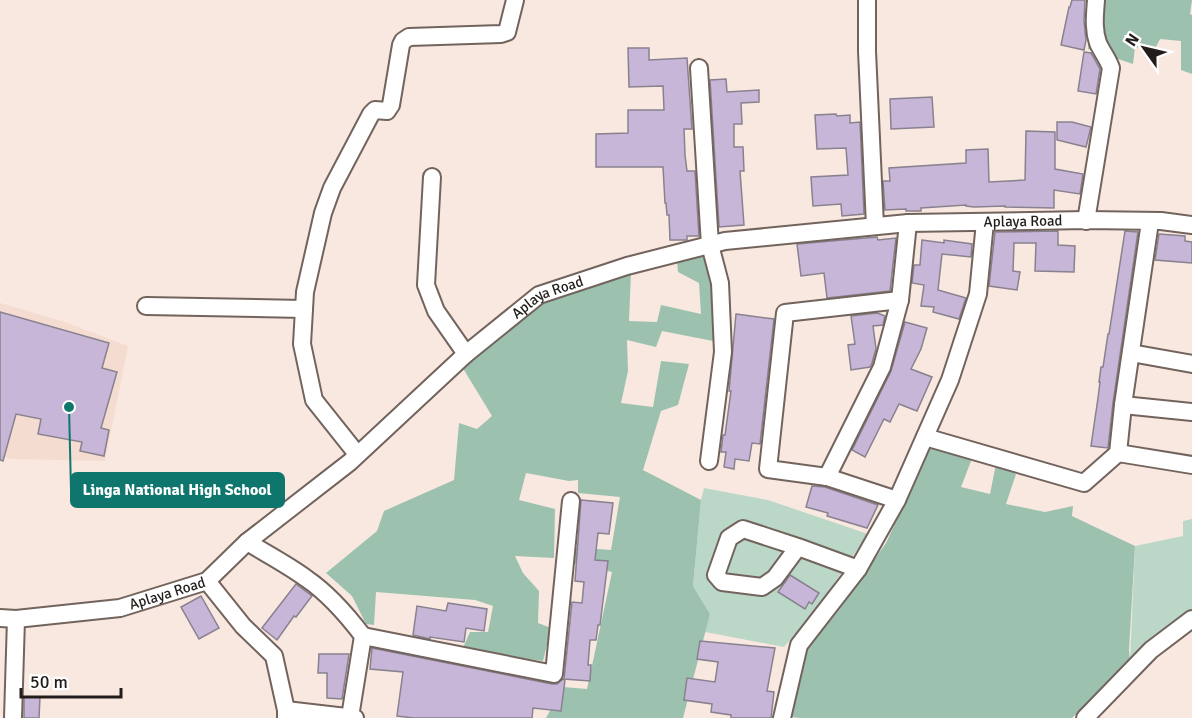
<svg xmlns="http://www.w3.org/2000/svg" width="1192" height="718" viewBox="0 0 1192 718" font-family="Signika,sans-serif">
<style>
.built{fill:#f4dcd0}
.green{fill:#bbd7c8}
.forest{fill:#9cc2af}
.building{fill:#c7b6d7;stroke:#88818e;stroke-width:1.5}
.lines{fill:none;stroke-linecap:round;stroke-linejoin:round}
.minor-casing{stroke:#72645d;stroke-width:20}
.minor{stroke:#fff;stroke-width:16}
.labels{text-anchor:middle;stroke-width:4.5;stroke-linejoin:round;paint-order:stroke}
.street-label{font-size:15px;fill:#221d1a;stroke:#fff}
.leader{fill:none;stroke:#0f766e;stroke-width:2}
.callout-dot{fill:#0f766e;stroke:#fff;stroke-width:2}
.callout{fill:#0f766e;stroke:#0f766e;stroke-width:2}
.callout-label{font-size:16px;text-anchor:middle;font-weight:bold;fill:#fff}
</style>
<rect width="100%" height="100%" fill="#f9e8e0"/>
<path class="built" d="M0,303L62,321L128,346L105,461L11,459L0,455Z"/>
<g class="green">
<path d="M704,488L768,500L868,534L815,611L784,647L705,632L710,614L693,586L701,500Z"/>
<path d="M1192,519V609L1130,661L1135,546L1183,536V521Z"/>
</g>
<g class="forest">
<path d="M1094,0H1192L1190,14L1192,15V74L1181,70V41L1160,39L1155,49L1135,47L1133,64L1088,49Z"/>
<path d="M705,252L714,279L718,342L662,331L656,347L627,340L628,371L621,403L653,407L661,361L689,364L678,405L661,411L643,470L701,500L693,586L710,614L683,718H546L563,687L587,689L612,572L571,563V547L611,550L620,497L578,493V480L569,481L526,473L519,500L555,509L554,558L515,556L523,573L539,591L538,623L551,628L543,661L462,650L470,632H488L493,606L475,600L376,592L374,625L366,624L352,596L326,573L377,531L384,511L454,480L459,423L477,429L492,416L461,365L479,355L539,303L631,272L629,321L657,322L661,305L701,314L699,283L678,272L677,261Z"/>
<path d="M932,444L973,456L961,487L990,494L996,464L1016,474L1006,504L1045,512L1073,506L1072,516L1135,546L1129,650L1130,661L1072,718H801L789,717L806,650L839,610L886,543Z"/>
</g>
<g class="building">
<path d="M1072,0H1085L1084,21L1086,40L1084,50L1061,45L1069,7H1070Z"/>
<path d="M628,48H649V60L687,58L692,129H684L685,155L687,171H695L699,236H687V240H670L669,215H667L666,203H665L663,167H596V134L628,133V110H664L663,86L629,87Z"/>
<path d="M1084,52L1091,53L1100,69L1096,94L1078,91Z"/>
<path d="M726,79L727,92L759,90V102L741,103L742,124H734V147H743L744,171H740L744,225L719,227L710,80Z"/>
<path d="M932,97L934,127L891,129L890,99Z"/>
<path d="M836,114L837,116L850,115V123L860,122L864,214L842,216L841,204L813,206L811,177L848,175L846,148L817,149L815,115Z"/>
<path d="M1057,122H1072L1091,127L1086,147L1057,140Z"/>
<path d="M1026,131L1055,132V169L1083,174L1080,194L1054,190V208L1005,207V206L974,207L966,206V205L921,208V211H906V209L885,210L883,181H890L889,168L966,163V150L988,149L989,182L1025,180Z"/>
<path d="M1058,231V245L1075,246L1074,272L1035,271L1036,243H1014L1013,271L1020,272L1017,290L989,286L995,232Z"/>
<path d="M1125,231L1138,232L1113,403L1108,448L1091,446L1098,398L1100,382H1099L1101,367H1103L1108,334H1109Z"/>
<path d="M1159,234L1185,236V241L1192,242V263L1155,260Z"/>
<path d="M877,237L878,240L896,238L890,291L827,298L824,273L801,276L797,244Z"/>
<path d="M922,240L944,243V240L972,244L971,257L942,254L938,290L966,298L959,319L933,312L934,307L921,306L924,285L912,283L914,265H920Z"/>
<path d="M0,312L109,343L102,368L117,372L101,428L109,430L104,456L80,451L82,442L38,434L41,419L16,414L3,461L0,460Z"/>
<path d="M877,313L885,316L883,325L873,326L876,349L872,363L870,367L851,370L848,345L855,344L851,316Z"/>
<path d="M736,314L774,319L760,444L752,443L749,461L735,459L734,469L724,467L726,452H721L723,435H725L731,391H729Z"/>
<path d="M905,322L927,328L921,349L911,369L932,377L917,411L899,404L890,422L884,419L865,457L852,450L891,371Z"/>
<path d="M812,486L825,487L878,505L867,528L827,516L828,513L806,507Z"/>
<path d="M581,500L613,503L609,534L598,533L595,560L608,561L600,625H598L596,640H590L588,665H591L590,681L564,679L572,602L582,603L584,582L575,581Z"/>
<path d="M790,575L819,593L812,604L809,602L805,609L778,592Z"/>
<path d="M296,584L312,596L296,617L294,616L277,640L262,628Z"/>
<path d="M201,596L219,628L199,639L181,607Z"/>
<path d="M448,603L487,609L484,631L466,628L464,642L430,637V639L413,635L417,606L446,611Z"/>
<path d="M700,641L775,648L767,691L774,692L771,718H731V715L711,712L712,704L684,700L687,678L715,682L718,662L697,659Z"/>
<path d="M372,648L552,684H557L563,679L565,680L561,711L533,708L532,718H414L397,716L403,672L370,669Z"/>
<path d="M319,654H349L342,699L327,698V673H318Z"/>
<path d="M24,697H40L39,718H24Z"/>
</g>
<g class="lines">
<defs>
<g id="minor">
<path d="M867,0V51L875,226"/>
<path d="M699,68L710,245L720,283L723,352L709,461"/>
<path d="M432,177L426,285L436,311L466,354"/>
<path d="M1086,221L1111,68C1108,59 1102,52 1098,43C1093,28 1095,15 1096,0"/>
<path d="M146,306L304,309"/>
<path d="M1131,353L1192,364"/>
<path d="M1123,405L1192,412"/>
<path d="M925,437L1084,483L1118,453L1123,405L1150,222"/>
<path d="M1118,453L1192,465"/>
<path d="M357,454L314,400L302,344L305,292L323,213L332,188L371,114L375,110L387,111L391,105L401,45L403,41L409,37L501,34L507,32L515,0"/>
<path d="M827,477L882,367L900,300L908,223"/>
<path d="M897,500L827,477L768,469L785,313L900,300"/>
<path d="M247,542C267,554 288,565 307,579C329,594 347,615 363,636L350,717"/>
<path d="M798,547L775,578L762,587L722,582L716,575L729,538L743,529L798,547L858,569"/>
<path d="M207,581L243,626L274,656L286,710V718"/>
<path id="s1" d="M0,618L16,619L120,608L207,581L247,542L350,462L466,354L539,295L627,266L725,241L908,223L1087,220L1161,221L1192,225"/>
<path d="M363,636L554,674L571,501"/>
<path d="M286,710L355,718"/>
<path d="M13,718L16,619"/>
<path d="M782,718L799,645L858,569L897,500L950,380L978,294L985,222"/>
<path d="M1085,718L1151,650L1192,619"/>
</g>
</defs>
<use href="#minor" class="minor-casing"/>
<use href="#minor" class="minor"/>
</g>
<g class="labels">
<g class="street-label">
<text dy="5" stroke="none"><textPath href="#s1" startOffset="1143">Aplaya Road</textPath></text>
<text dy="5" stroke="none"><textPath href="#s1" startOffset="657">Aplaya Road</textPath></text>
<text dy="5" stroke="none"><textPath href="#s1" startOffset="170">Aplaya Road</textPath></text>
</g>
</g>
<path class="leader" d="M69 407L71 490"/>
<circle class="callout-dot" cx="69" cy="407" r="6"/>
<rect class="callout" x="71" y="473" width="213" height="34" rx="6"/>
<g class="callout-label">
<text x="177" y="495">Linga National High School</text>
</g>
<g transform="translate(1144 48) rotate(304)" stroke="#ffffff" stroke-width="4.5" paint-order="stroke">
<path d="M0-4.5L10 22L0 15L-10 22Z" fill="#221d1a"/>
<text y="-9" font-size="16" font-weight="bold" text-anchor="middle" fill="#221d1a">N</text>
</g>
<path d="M21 688v9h100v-9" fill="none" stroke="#221d1a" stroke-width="3"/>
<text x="30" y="688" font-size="18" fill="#221d1a" stroke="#ffffff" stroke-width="4.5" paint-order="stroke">50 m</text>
</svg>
